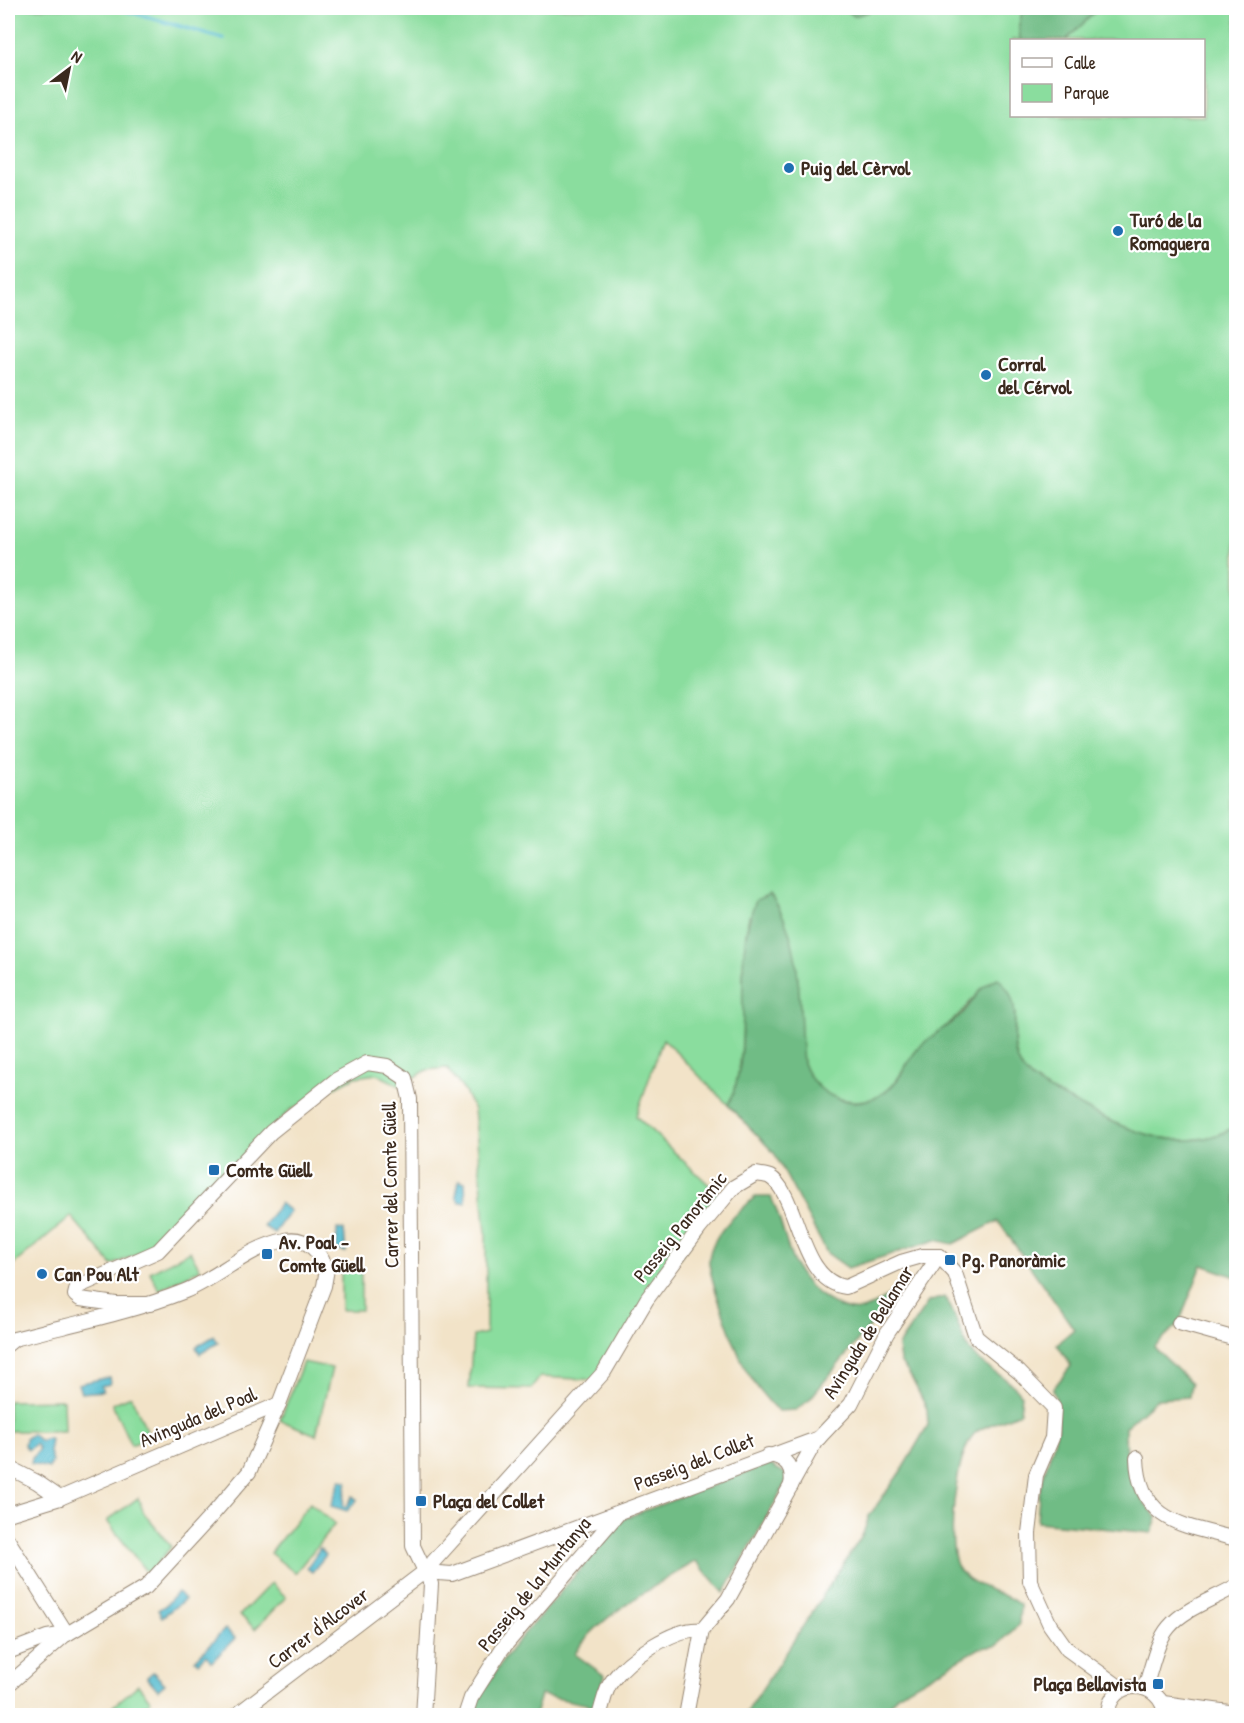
<svg xmlns="http://www.w3.org/2000/svg" width="1244" height="1723" font-family="'Patrick Hand',sans-serif">
  <style>
    .green { fill: #8add9e; stroke: #62845e; stroke-width: 1.5 }
    .forest { fill: #6fbc85; stroke: #557352; stroke-width: 1.5 }
    .water { fill: #52bbcf; stroke: #467276; stroke-width: 1.5 }
    .lines { fill: none; stroke-linecap: round; stroke-linejoin: round }
    .stream { stroke: #52bbcf; stroke-width: 4 }
    .street-casing { stroke: #968673; stroke-width: 16 }
    .street { stroke: #fff; stroke-width: 14 }
    .poi-dot { fill: #1f6fb2; stroke: #fff; stroke-width: 2 }
    .labels { text-anchor: middle; stroke-width: 4.5; stroke-linejoin: round; paint-order: stroke }
    .poi-label { font-size: 20px; font-weight: bold; fill: #3b2a1e; stroke: #fff; text-anchor: start }
    .street-label { font-size: 20px; fill: #3b2a1e; stroke: #fff }
  </style>
  <rect width="100%" height="100%" fill="#fff"/>
  <filter id="ink" filterUnits="userSpaceOnUse"><feTurbulence type="fractalNoise" baseFrequency=".0167" numOctaves="2"/><feDisplacementMap in="SourceGraphic" scale="12" xChannelSelector="R" yChannelSelector="G"/><feConvolveMatrix kernelMatrix="1 2 1 2 8 2 1 2 1" color-interpolation-filters="sRGB"/></filter>
  <filter id="wash" filterUnits="userSpaceOnUse"><feTurbulence type="fractalNoise" baseFrequency=".008" numOctaves="4" result="noise"/><feDisplacementMap in="SourceGraphic" scale="24" xChannelSelector="R" yChannelSelector="G"/><feGaussianBlur stdDeviation="1.35" result="paint"/><feColorMatrix in="noise" values="0 0 0 0 0 0 0 0 0 0 0 0 0 0 0 0 0 1.4 0 .05"/><feComposite in="paint" operator="in"/></filter>
  <g filter="url(#wash)">
    <rect width="100%" height="100%" fill="#f2e3c8"/>
    <g class="green">
      <path d="M8,8H844L854,16L868,12L871,8H1023L1019,25L1020,40H1012V116H1204V40H1066L1099,8H1236V1126C1182,1159 1119,1127 1069,1100C1052,1091 1031,1084 1021,1067C1012,1052 1015,1030 1015,1013L973,998C959,1019 938,1031 919,1048C907,1059 902,1077 889,1089C867,1109 827,1102 810,1080C807,1075 805,1068 803,1063L791,940L749,916C736,973 753,1056 728,1105L663,1039L636,1116L721,1196L596,1380L540,1377L531,1389L469,1388L473,1336L486,1333V1233L474,1110L465,1092L447,1068L427,1070L400,1086L377,1074L355,1077L290,1110L160,1244L112,1265L71,1216L8,1269Z"/>
      <path d="M190,1251L200,1269L159,1290L150,1272Z"/>
      <rect x="341" y="1266" width="20" height="44"/>
      <path d="M303,1362L332,1368L316,1435L280,1420Z"/>
      <path d="M131,1396L150,1437L131,1445L112,1404Z"/>
      <path d="M63,1400L64,1431H8V1401Z"/>
      <path d="M138,1498L144,1513L171,1547L148,1574L107,1521Z"/>
      <path d="M310,1503L335,1524L295,1573L270,1553Z"/>
      <path d="M271,1583L286,1597L255,1629L240,1615Z"/>
      <path d="M138,1685L151,1701L133,1715H105L104,1714Z"/>
    </g>
    <g class="forest">
      <path d="M844,8H871L868,12L854,16Z"/>
      <path d="M1023,8H1099L1066,40H1020L1019,25Z"/>
      <path d="M770,894C805,940 798,1009 803,1063C816,1096 852,1114 885,1092C900,1082 905,1065 916,1051C928,1036 949,1027 963,1013C977,998 976,988 998,978C1030,1008 1003,1039 1021,1067C1032,1084 1052,1091 1069,1100C1119,1127 1182,1159 1236,1126V1277L1202,1265L1179,1323L1154,1347L1191,1383L1189,1397L1157,1399L1125,1427C1126,1471 1125,1483 1157,1517L1152,1533L1037,1522C1038,1510 1038,1497 1041,1485C1050,1448 1066,1428 1053,1389L1071,1366L1057,1344L1074,1329L998,1221L953,1244L936,1240L848,1268L827,1253L774,1153L728,1105C758,1046 728,964 756,900Z"/>
      <path d="M755,1197H771C790,1237 784,1273 827,1300C857,1319 868,1310 894,1292L875,1320L809,1400L796,1410L778,1411C766,1400 756,1386 747,1372C738,1355 707,1275 709,1258C713,1232 737,1214 755,1197Z"/>
      <path d="M944,1297C958,1314 959,1336 971,1352C984,1369 1007,1375 1022,1395L1020,1412C1006,1421 984,1424 974,1434C956,1452 943,1553 961,1572C979,1591 1002,1590 1020,1605L1019,1624L997,1646L980,1648L897,1695L883,1715H745L863,1534L869,1516L901,1471L928,1425L927,1409L911,1377L900,1361L898,1346L928,1302Z"/>
      <path d="M769,1464L786,1474V1483L724,1593L696,1561C661,1583 595,1617 575,1654L605,1676L595,1706L541,1695L535,1715L471,1716L475,1703L510,1650L625,1518Z"/>
    </g>
    <g class="water">
      <path d="M459,1180L465,1182L466,1202H459L456,1196Z"/>
      <path d="M280,1203L290,1211L274,1233L263,1226Z"/>
      <path d="M337,1229L344,1230L346,1252L336,1250Z"/>
      <path d="M214,1336L218,1343L200,1354L196,1347Z"/>
      <path d="M109,1377L110,1384L101,1386L103,1391L81,1393L78,1384Z"/>
      <path d="M32,1434L40,1441L47,1438L51,1440L49,1452L52,1462L49,1468L31,1464L32,1458L39,1449L35,1444L28,1450L24,1445L25,1439Z"/>
      <path d="M340,1480L347,1481L343,1506L346,1507L353,1496L357,1500L347,1511L331,1506Z"/>
      <path d="M320,1548L326,1555L312,1572L307,1568Z"/>
      <path d="M177,1592L185,1599L162,1617L158,1610L166,1605Z"/>
      <path d="M225,1629L235,1638L212,1662L206,1655L198,1663L195,1660Z"/>
      <path d="M153,1672L165,1684L158,1690L147,1677Z"/>
    </g>
    <g class="lines">
      <path class="stream" d="M117,8L224,39"/>
    </g>
  </g>
  <g filter="url(#ink)">
    <g class="lines">
      <defs>
        <g id="street">
          <path d="M150,1304H116L80,1299L75,1295L77,1287L158,1251L271,1132L336,1080L367,1063L387,1066L405,1078L410,1099L413,1546L431,1584L423,1716"/>
          <path d="M1179,1323L1236,1339"/>
          <path d="M8,1344L14,1339C71,1324 130,1313 185,1291C220,1277 247,1247 286,1240C307,1236 320,1253 327,1269L324,1286L279,1404L249,1472L212,1515L146,1587L67,1634L47,1637L8,1652"/>
          <path d="M768,1455C787,1457 794,1468 791,1486"/>
          <path d="M1137,1458C1139,1523 1184,1525 1236,1539"/>
          <path d="M8,1467L37,1482L60,1498"/>
          <path d="M8,1514L60,1498L279,1404"/>
          <path d="M8,1540L67,1634"/>
          <path d="M424,1572L452,1574L819,1438"/>
          <path d="M8,1685L65,1635"/>
          <path d="M1145,1687C1152,1668 1156,1642 1169,1627C1185,1608 1216,1598 1236,1586"/>
          <path d="M1163,1703L1236,1713"/>
          <path d="M235,1716L424,1572L604,1372L647,1299L699,1229L734,1187L756,1174C760,1175 766,1175 770,1177C799,1194 799,1282 846,1287L901,1262L922,1256H939L955,1273L976,1337L1019,1372L1054,1408L1052,1438L1036,1475L1029,1533L1030,1581L1050,1625L1067,1649L1122,1689"/>
          <path d="M465,1716L471,1698L502,1649L617,1515"/>
          <path d="M599,1716C603,1705 605,1689 612,1681C628,1659 675,1626 702,1630"/>
          <path d="M686,1716L702,1630L728,1599L815,1442L851,1404L887,1333L939,1256"/>
          <path d="M1108,1716C1107,1677 1163,1678 1165,1716"/>
        </g>
      </defs>
      <use href="#street" class="street-casing"/>
      <use href="#street" class="street"/>
    </g>
  </g>
  <g class="poi-dot">
    <circle cx="789" cy="168" r="6"/>
    <circle cx="1118" cy="231" r="6"/>
    <circle cx="986" cy="375" r="6"/>
    <rect x="208" y="1164" width="12" height="12" rx="3"/>
    <rect x="261" y="1248" width="12" height="12" rx="3"/>
    <rect x="944" y="1254" width="12" height="12" rx="3"/>
    <circle cx="42" cy="1274" r="6"/>
    <rect x="415" y="1495" width="12" height="12" rx="3"/>
    <rect x="1152" y="1678" width="12" height="12" rx="3"/>
  </g>
  <g class="labels">
    <g class="poi-label">
      <text x="801" y="175">Puig del Cèrvol</text>
      <text x="1130" y="227">Turó de la<tspan x="1130" dy="23">Romaguera</tspan></text>
      <text x="998" y="371">Corral<tspan x="998" dy="23">del Cérvol</tspan></text>
      <text x="226" y="1177">Comte Güell</text>
      <text x="279" y="1249">Av. Poal -<tspan x="279" dy="23">Comte Güell</tspan></text>
      <text x="962" y="1267">Pg. Panoràmic</text>
      <text x="54" y="1281">Can Pou Alt</text>
      <text x="433" y="1508">Plaça del Collet</text>
      <text x="1146" y="1691" text-anchor="end">Plaça Bellavista</text>
    </g>
    <g class="street-label">
      <text transform="translate(390 1185) rotate(-91)" y="7">Carrer del Comte Güell</text>
      <text transform="translate(680 1227) rotate(-51)" y="7">Passeig Panoràmic</text>
      <text transform="translate(868 1332) rotate(-58)" y="7">Avinguda de Bellamar</text>
      <text transform="translate(198 1417) rotate(-23)" y="7">Avinguda del Poal</text>
      <text transform="translate(694 1462) rotate(-21)" y="7">Passeig del Collet</text>
      <text transform="translate(534 1584) rotate(-51)" y="7">Passeig de la Muntanya</text>
      <text transform="translate(318 1628) rotate(-37)" y="7">Carrer d'Alcover</text>
    </g>
  </g>
  <rect width="1244" height="1723" fill="none" stroke="#fff" stroke-width="30"/>
  <rect x="1010" y="39" width="195" height="78" fill="#ffffff" stroke="#b1aaa5" stroke-width="1.5"/>
  <rect x="1022" y="58" width="30" height="9" fill="#ffffff" stroke="#b1aaa5" stroke-width="1.5"/>
  <text x="1064" y="69" font-size="18" fill="#3b2a1e">Calle</text>
  <rect x="1022" y="84" width="30" height="18" fill="#8add9e" stroke="#b1aaa5" stroke-width="1.5"/>
  <text x="1064" y="99" font-size="18" fill="#3b2a1e">Parque</text>
  <g transform="translate(69 69) rotate(32)" stroke="#ffffff" stroke-width="4.5" paint-order="stroke">
  <path d="M0-4.5L10 22L0 15L-10 22Z" fill="#3b2a1e"/>
  <text y="-9" font-size="16" font-weight="bold" text-anchor="middle" fill="#3b2a1e">N</text>
  </g>
</svg>
